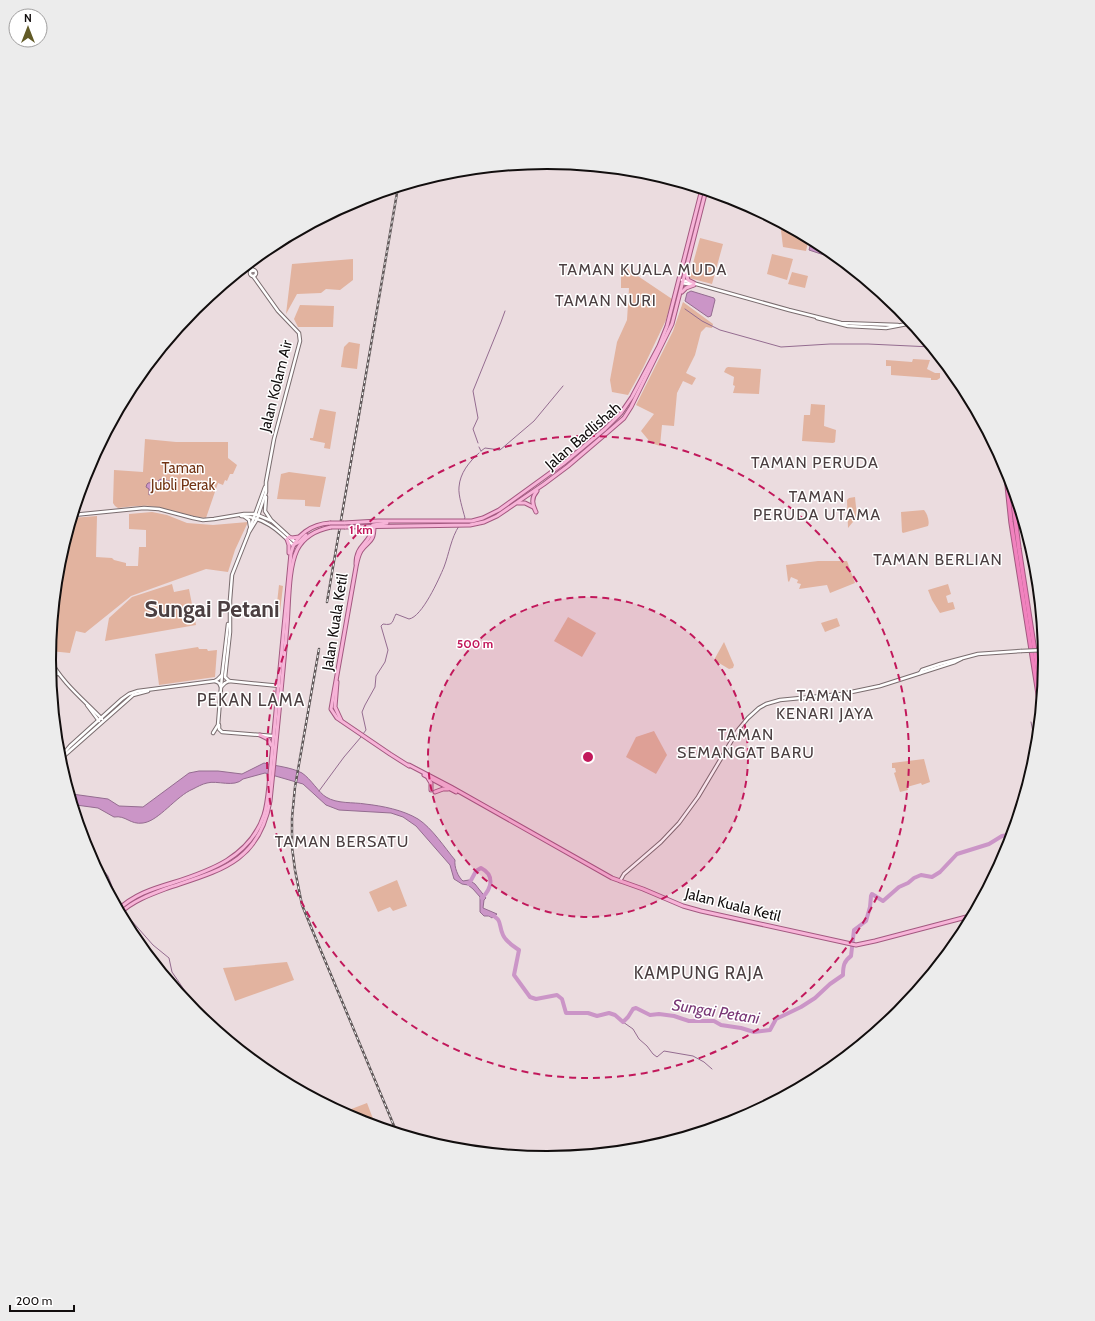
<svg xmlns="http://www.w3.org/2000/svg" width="1095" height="1321" font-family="Cabin,sans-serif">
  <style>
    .green { fill: #e2b39f }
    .water { fill: #cb95c7; stroke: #946c90 }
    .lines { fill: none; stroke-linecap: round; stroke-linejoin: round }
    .stream { stroke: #946c90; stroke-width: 1 }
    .river { stroke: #cb95c7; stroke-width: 4 }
    .secondary-casing { stroke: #796c6e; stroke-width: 4.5 }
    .primary-casing { stroke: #a35980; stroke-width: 5 }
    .motorway-casing { stroke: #a35980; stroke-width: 5.5 }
    .secondary { stroke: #fff; stroke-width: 2.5 }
    .primary { stroke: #f7b4d8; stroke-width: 3 }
    .motorway { stroke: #f182be; stroke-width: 3.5 }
    .rail-casing { stroke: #5f5758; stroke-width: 2.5 }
    .rail { stroke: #fff; stroke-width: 1; stroke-dasharray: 3; stroke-linecap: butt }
    .secondary-bridge-casing { stroke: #796c6e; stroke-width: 4.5; stroke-linecap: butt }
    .primary-bridge-casing { stroke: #a35980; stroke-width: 5; stroke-linecap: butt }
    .secondary-bridge { stroke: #fff; stroke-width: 2.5 }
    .primary-bridge { stroke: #f7b4d8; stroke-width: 3 }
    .ring { fill: none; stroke: #c2185b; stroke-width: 2; stroke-dasharray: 7 5 }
    .labels { text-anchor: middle; stroke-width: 3; stroke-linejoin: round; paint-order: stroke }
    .street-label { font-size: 15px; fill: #120e0e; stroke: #fff }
    .park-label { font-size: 15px; fill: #723414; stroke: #fff }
    .neighbourhood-label { font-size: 16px; letter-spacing: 1px; fill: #4b3f41; stroke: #fff }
    .water-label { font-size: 16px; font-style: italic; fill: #793776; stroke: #fff }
    .quarter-label { font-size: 17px; letter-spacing: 1px; fill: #4b3f41; stroke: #fff }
    .town-label { font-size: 23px; font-weight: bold; fill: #4b3f41; stroke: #fff }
    .rim { fill: none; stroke: #120e0e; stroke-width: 2 }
    .centre { fill: #c2185b; stroke: #fff; stroke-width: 2 }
    .ring-label { font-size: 12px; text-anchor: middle; font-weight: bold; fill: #c2185b; stroke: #fff; stroke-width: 3; stroke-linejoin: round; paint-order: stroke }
  </style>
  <rect width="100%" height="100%" fill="#ebdcdf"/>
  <g class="green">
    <path d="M780,222L809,238L806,251L783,247Z"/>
    <path d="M700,238L723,244L712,284L689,278Z"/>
    <path d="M772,254L793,259L787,280L767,274Z"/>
    <path d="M353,259V280L340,290L326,289L321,293L297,294L286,314L292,264Z"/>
    <path d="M626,268L672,299L666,320L643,368L628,395L612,392L610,380L617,342L627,320L629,288H621V275Z"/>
    <path d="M792,272L808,276L805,288L788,284Z"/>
    <path d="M683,302L713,324L712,328L706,327L701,332L695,355L686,373L696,378L692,385L683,381L677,393L674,426L662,425L660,446L651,443L641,431L654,414L636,405L673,331Z"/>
    <path d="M300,305L334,306L333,327H298L294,319Z"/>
    <path d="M349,342L360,344L357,369L341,367L344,347Z"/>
    <path d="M913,359L930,360L927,369L935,373H940V378L937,380H931V378L891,375V366H886V360L912,362Z"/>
    <path d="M728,367L761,369L759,394L733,393L735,386L733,385L734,377L724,372L726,368Z"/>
    <path d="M811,404L825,405L824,426L836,430L835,442L833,443L802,441L804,415H810Z"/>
    <path d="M320,409L336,412L330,449L324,448L325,443L310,440V438H313L318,416Z"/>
    <path d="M145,439L176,442H228V458L237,465L233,474H230L227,481L225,480L223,485L218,483L206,518C187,516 169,509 150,506C140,505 128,507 118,508L115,506L113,503L114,470L143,472Z"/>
    <path d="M289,472L326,477L320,507L305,506V500L277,499L281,474Z"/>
    <path d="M855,497L857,517L848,528L847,500L849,498Z"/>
    <path d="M924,510C927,513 930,522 928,526L903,533L902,532L901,512Z"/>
    <path d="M152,512L167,515L187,523L213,525L248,522L235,550L228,572L206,569L131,596L85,633L76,631L70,653L50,651L52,628L55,627L59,575C55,566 69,529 72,518L97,516L96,557L112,558L114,560L126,563V566H138L139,547H146V530L129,529V514Z"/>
    <path d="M818,561H847L855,583L830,593L827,585L799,589L801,584L797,583L798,580L791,577L789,582L788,581L786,565Z"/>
    <path d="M172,584L174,592L189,589L196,625L105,641L109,618L132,597Z"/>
    <path d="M948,584L951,594L946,596L948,603L953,602L955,609L940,613L932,600L928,590Z"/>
    <path d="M279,585L283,586L280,612H276Z"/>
    <path d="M568,617L596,633L582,657L554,641Z"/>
    <path d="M837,618L840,626L825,632L821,623Z"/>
    <path d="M724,642L734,665L733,668L729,669L714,660Z"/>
    <path d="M198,647L199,649H207L208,651L217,650L215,677L159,685L155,654Z"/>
    <path d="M654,731L667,755L656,774L626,757L636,737Z"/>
    <path d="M924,759L930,782L922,785L921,783L907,787L908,790L900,792L894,773L896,772L895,768H892V763Z"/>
    <path d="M397,880L407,906L393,911L390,907L378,912L369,892Z"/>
    <path d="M287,962L294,980L235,1001L223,968Z"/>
    <path d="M367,1103L375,1124C364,1128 350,1117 341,1113Z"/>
  </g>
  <g class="water">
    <path d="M812,239L825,246L842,261L809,250Z"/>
    <path d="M691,291L714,298L715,300L711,316L708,317L685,301L687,293Z"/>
    <path d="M161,479L174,482L175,487L170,489L165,487V482L161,481L158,483V486L153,489V493L149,495V489L146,487L147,484L148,483L156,482Z"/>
    <path d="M264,763C275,766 291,767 302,773C311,779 319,793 326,797C337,804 353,802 365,804C383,806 403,810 418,819C432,828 445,848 455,860C454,867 458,877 463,881L469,880L475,884L486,898L484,900L483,908L497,914L492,918L489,916H484L480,912V897L473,889L468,885L462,884L454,879L450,865L416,826L403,817L391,813L339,810L326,805L303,784L265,773L243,779C234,788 217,780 207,783C202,784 197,787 193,789C176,796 159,821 143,823C130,825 126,815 114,817L98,808L76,805L75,813L68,789L72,794L108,799L119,806L143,807L189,773L199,771H218L242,774Z"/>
    <path d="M83,840L95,855L101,867C90,858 87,853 83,840Z"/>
  </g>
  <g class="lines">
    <g class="stream">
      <path d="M685,309L702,321L720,330L781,347L830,344H868L932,347"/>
      <path d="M478,443L473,429L478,418L473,391L501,322L505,311"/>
      <path d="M479,447L481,451"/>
      <path d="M481,451L485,448L500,450L534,421L563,386"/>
      <path d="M461,524L465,518C463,510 458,495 459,487C460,473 469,462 479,453"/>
      <path d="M1031,722L1037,752"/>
      <path d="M363,734L366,730L362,712L365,705L375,687L376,676L385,662L388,650L381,626L383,624C394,626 392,621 396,614L409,619C422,617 439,579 444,567C449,554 451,538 459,526"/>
      <path d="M319,791L344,757L361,737"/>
      <path d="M101,867L108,876L120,907"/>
      <path d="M123,911L153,945L169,958L172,972L185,991L187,1003"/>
      <path d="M623,1022L633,1029L639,1039L647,1046L653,1054L657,1057L664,1051L693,1056L704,1062L712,1069"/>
    </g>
    <g class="river">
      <path d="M469,884L476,871L481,868C495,875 492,888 482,898"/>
      <path d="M490,914C503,920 498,924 503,935C506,942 513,946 519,950L514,975L530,997L536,999L557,995L562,999L566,1013H588L597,1016L609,1013L615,1015L623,1022L628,1017L633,1009L636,1008L650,1015L659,1014L674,1016L689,1021H714L721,1025L741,1028L754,1032L770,1030L776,1019L801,1007L815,998L830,984L843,975C843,966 844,961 851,956L854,930L866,921L870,907L871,896L872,894L883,901L899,887L908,883L914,878L921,875L932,877L940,872L957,854L989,844L1002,836L1013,834"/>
    </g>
    <defs>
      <g id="secondary">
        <path d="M250,263L253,271"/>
        <path d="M249,264L251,271"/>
        <circle cx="253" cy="273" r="3"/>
        <path d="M682,280L789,310L841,323L898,325"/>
        <path d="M682,283L693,285"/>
        <path d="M817,318L848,326L886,328L907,324H913"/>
        <path d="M266,497L265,511L271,520"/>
        <path d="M73,515L144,508L159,509L193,518L203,520L214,519L244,514H255L272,521L295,542"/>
        <path d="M241,516C264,517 278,530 293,545"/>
        <path d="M245,517L249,520L250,526"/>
        <path d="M249,531L265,487"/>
        <path d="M49,658C62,683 84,700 102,719"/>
        <path d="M49,663L53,670L58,674"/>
        <path d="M920,673L922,670L940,664L978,654L1021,651"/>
        <path d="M215,681L219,683L221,687L225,683L229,681L280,686"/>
        <path d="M229,681L225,677L230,632V600L232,575L249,532L257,519L266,492V482L274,439L300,341L299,333L278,311L253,276"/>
        <path d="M87,705L99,721"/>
        <path d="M219,725V729L222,732L273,736"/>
        <path d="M213,733L218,725L222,675L228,624"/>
        <path d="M59,759L70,746L122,699L129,694L138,691L215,681L218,679L222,675"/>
        <path d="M60,762L65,755L133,695L148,691"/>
        <path d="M620,881L624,874L661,842L679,823L698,797L738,730L748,718L759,708L766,704L780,700L842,694L880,686L955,662L961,659"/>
      </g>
      <g id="primary">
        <path d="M686,273L688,280L694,283"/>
        <path d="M682,292L686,288L694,285"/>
        <path d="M518,503H525L533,507"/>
        <path d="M536,512C532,504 531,498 537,491"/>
        <path d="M344,523L378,521H472L483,518L499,510L564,463L605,429L621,413L632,397L659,346L667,326L702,189"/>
        <path d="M373,525L387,523"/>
        <path d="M374,526C374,544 368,540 361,551C358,556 357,562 356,567L331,709L337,718L390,754L409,766"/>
        <path d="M345,527L470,525L484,522L497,516L544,484L568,466L609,431L624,418L631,407L672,324L706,190"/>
        <path d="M363,527L368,529L371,535"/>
        <path d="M289,537L292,538L299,537"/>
        <path d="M287,539L289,545V553"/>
        <path d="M293,545L299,542L306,535"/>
        <path d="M356,564C356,543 371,545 372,526"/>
        <path d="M337,682L335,707L341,720"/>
        <path d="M260,735L268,739L271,745"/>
        <path d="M409,765L451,787L612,878L643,889L683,906L701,911L856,945L875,941L974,915"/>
        <path d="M424,775L456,792"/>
        <path d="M428,778L431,783V790"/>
        <path d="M435,792L443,789H448"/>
        <path d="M118,910C133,895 152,889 172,883C210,871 250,857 264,815C267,806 268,795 269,785L291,553C295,535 312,524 330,523"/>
        <path d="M120,913C133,901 149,895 165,889C217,871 259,864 270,801C276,743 282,684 287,626C289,604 288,569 297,550C304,536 316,530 331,527"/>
      </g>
      <g id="motorway">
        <path d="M1005,464L1011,522L1041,712"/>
        <path d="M1009,472L1019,549L1042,698"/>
      </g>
    </defs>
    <use href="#secondary" class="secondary-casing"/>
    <use href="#primary" class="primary-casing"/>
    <use href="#motorway" class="motorway-casing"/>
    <use href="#secondary" class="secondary"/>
    <use href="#primary" class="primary"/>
    <use href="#motorway" class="motorway"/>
    <defs>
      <g id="rail">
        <path d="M327,602L398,187"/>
        <path d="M319,649L295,787L292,818V847L295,870L302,905L311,927L397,1133"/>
      </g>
    </defs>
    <use href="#rail" class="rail-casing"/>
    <use href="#rail" class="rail"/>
    <defs>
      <path id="secondary-bridge" d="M1021,651L1045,650"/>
      <g id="primary-bridge">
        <path d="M330,523H344"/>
        <path d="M331,527H345"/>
      </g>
    </defs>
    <use href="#secondary-bridge" class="secondary-bridge-casing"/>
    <use href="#primary-bridge" class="primary-bridge-casing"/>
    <use href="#secondary-bridge" class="secondary-bridge"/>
    <use href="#primary-bridge" class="primary-bridge"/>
  </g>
  <circle cx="588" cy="757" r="160" fill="#c2185b" fill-opacity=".12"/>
  <g class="ring">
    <circle cx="588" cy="757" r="160"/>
    <circle cx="588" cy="757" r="321"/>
  </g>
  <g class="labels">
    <g class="street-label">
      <text transform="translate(276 386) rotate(-76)" y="5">Jalan Kolam Air</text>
      <text transform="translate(583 436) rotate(-41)" y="5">Jalan Badlishah</text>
      <text transform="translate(335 622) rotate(-81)" y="5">Jalan Kuala Ketil</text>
      <text transform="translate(733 905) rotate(14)" y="5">Jalan Kuala Ketil</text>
    </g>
    <g class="park-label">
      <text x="183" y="473">Taman<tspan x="183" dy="17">Jubli Perak</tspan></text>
    </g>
    <g class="neighbourhood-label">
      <text x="643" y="275">TAMAN KUALA MUDA</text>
      <text x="606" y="306">TAMAN NURI</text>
      <text x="815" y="468">TAMAN PERUDA</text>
      <text x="817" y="502">TAMAN<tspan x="817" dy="18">PERUDA UTAMA</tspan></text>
      <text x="938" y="565">TAMAN BERLIAN</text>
      <text x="825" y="701">TAMAN<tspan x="825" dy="18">KENARI JAYA</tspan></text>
      <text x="746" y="740">TAMAN<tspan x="746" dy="18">SEMANGAT BARU</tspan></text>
      <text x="342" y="847">TAMAN BERSATU</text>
    </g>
    <g class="water-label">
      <text transform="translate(716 1011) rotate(9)" y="6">Sungai Petani</text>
    </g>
    <g class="quarter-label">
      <text x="251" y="706">PEKAN LAMA</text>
      <text x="699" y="979">KAMPUNG RAJA</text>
    </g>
    <g class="town-label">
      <text x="212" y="617">Sungai Petani</text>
    </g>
  </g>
  <path d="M0 0H1095V1321H0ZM56 660a491 491 0 1 1 982 0a491 491 0 1 1-982 0Z" fill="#ececec" fill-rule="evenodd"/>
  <path class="rim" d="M56 660a491 491 0 1 1 982 0a491 491 0 1 1-982 0Z"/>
  <circle cx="588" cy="757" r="6" class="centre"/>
  <g class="ring-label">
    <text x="361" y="534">1 km</text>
    <text x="475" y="648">500 m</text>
  </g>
  <g transform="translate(28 28)"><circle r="19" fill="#ffffff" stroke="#a09f9f"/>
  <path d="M0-3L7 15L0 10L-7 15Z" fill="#615a26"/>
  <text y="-6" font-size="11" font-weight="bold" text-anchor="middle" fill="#120e0e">N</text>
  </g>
  <path d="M10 1305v6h64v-6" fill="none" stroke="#120e0e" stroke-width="2"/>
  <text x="16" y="1305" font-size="12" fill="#120e0e" stroke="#ffffff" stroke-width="3" paint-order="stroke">200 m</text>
</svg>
